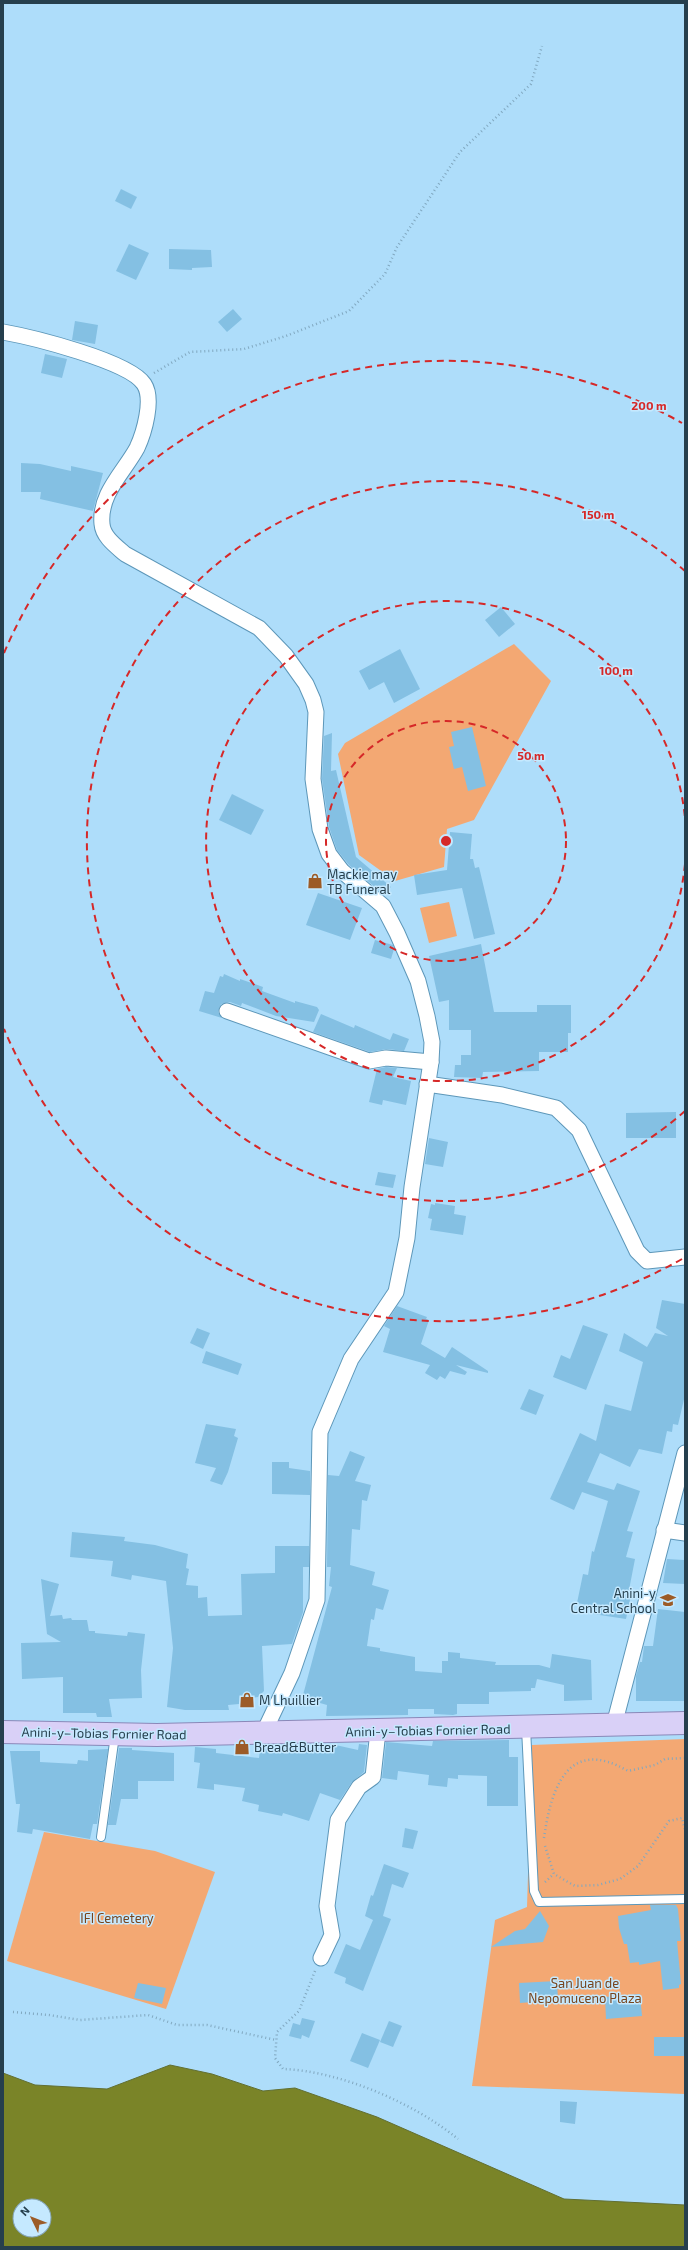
<svg xmlns="http://www.w3.org/2000/svg" width="688" height="2250" font-family="'Exo 2',sans-serif">
  <style>
    .green { fill: #f3a873 }
    .water { fill: #7a8428; stroke: #616f33; fill-rule: evenodd }
    .building { fill: #84c0e3 }
    .lines { fill: none; stroke-linecap: round; stroke-linejoin: round }
    .lane-casing { stroke: #5d97b9; stroke-width: 10 }
    .street-casing { stroke: #5d97b9; stroke-width: 17 }
    .primary-casing { stroke: #8a88b8; stroke-width: 24 }
    .path { stroke: #81a8c0; stroke-width: 2.5; stroke-dasharray: 1 3; stroke-linecap: butt }
    .lane { stroke: #fff; stroke-width: 8 }
    .street { stroke: #fff; stroke-width: 15 }
    .primary { stroke: #d9d0f7; stroke-width: 22 }
    .ring { fill: none; stroke: #d62828; stroke-width: 2; stroke-dasharray: 7 5 }
    .labels { text-anchor: middle; stroke-width: 3; stroke-linejoin: round; paint-order: stroke }
    .poi-label { font-size: 13px; fill: #263f4d; stroke: #c5e9ff; text-anchor: start }
    .street-label { font-size: 13px; fill: #263f4d; stroke: #c5e9ff }
    .park-label { font-size: 13px; fill: #77441d; stroke: #c5e9ff }
    .centre { fill: #d62828; stroke: #c5e9ff; stroke-width: 2 }
    .ring-label { font-size: 12px; text-anchor: middle; font-weight: bold; fill: #d62828; stroke: #c5e9ff; stroke-width: 3; stroke-linejoin: round; paint-order: stroke }
  </style>
  <rect width="100%" height="100%" fill="#aeddfa"/>
  <g class="green">
    <path d="M514,644L551,681L474,820L447,829L444,867L395,881L359,855L338,754L345,743Z"/>
    <path d="M449,902L457,936L429,943L420,908Z"/>
    <path d="M685,1739V2094L472,2086L495,1920L527,1907L532,1745Z"/>
    <path d="M44,1832L155,1851L215,1872L166,2009L7,1961Z"/>
  </g>
  <path class="water" d="M170,2065L212,2074L263,2091L295,2088L377,2117L564,2199L685,2205V2247H3V2073L35,2085L107,2089ZM20,2206H44V2230H20Z"/>
  <g class="building">
    <path d="M121,189L137,197L131,209L115,201Z"/>
    <path d="M129,244L149,253L136,280L116,271Z"/>
    <path d="M169,249L211,250L212,267L192,268V270L169,269Z"/>
    <path d="M233,309L242,319L227,332L218,322Z"/>
    <path d="M75,321L98,325L95,344L72,340Z"/>
    <path d="M45,354L67,359L62,378L41,373Z"/>
    <path d="M21,463L40,464L71,471V466L103,473L93,511L40,499L41,492H21Z"/>
    <path d="M501,607L515,624L499,637L485,620Z"/>
    <path d="M400,649L420,689L394,703L384,682L369,690L359,671Z"/>
    <path d="M472,727L486,786L468,791L462,767L454,769L449,747L454,746L451,732Z"/>
    <path d="M332,733L331,771L336,770L356,857L391,887L383,894L349,865L337,850L329,827L322,779L324,736Z"/>
    <path d="M232,794L264,810L251,835L219,820Z"/>
    <path d="M450,832L472,834L470,859H473L475,868L479,867L495,934L474,939L462,888L417,895L414,875L447,870Z"/>
    <path d="M318,893L362,908L350,940L306,925Z"/>
    <path d="M375,940L393,945L394,949L391,959L371,953Z"/>
    <path d="M481,944L494,1012H537V1005H571V1033H568V1052H539V1071L483,1072L482,1078L454,1077L455,1065H461V1055H471V1030H449V1000L439,1002L429,956Z"/>
    <path d="M224,974L240,981V979L263,987L262,991L295,1003V1001L317,1007L319,1010L314,1022L276,1016L242,1003L241,1006L230,1002L221,1004L218,1012L222,1018L199,1011L205,991L214,993L220,976L223,977Z"/>
    <path d="M321,1014L354,1028L355,1025L390,1040L393,1033L409,1039L404,1051L387,1049L370,1052L313,1032Z"/>
    <path d="M386,1067L397,1068L393,1077L411,1081L406,1105L383,1100L382,1105L369,1102L377,1069Z"/>
    <path d="M676,1112V1138H626V1113Z"/>
    <path d="M429,1138L448,1142L443,1167L425,1164Z"/>
    <path d="M378,1172L396,1175L393,1188L375,1185Z"/>
    <path d="M435,1203L455,1206L454,1214L466,1216L463,1235L430,1230L432,1219L428,1218L431,1204L435,1205Z"/>
    <path d="M662,1300L685,1304V1395L678,1425L673,1424L672,1432L667,1431L662,1454L639,1449L630,1467L600,1453L587,1482L614,1490L617,1483L640,1491L627,1531L633,1532L626,1557L635,1559L629,1590H632L626,1619L593,1614L594,1606L577,1603L583,1574L588,1575L592,1551L594,1552L608,1501L582,1492L574,1510L550,1499L580,1433L596,1441L605,1404L631,1411L643,1362L619,1351L624,1333L647,1347L655,1333L668,1336L656,1328Z"/>
    <path d="M397,1306L427,1317L426,1319L429,1320L421,1344L445,1358L452,1347L488,1371V1373L456,1365L467,1372L465,1375L450,1371L445,1379L440,1376L437,1380L425,1373L430,1365L383,1352L390,1329L384,1326Z"/>
    <path d="M583,1325L608,1334L586,1390L553,1377L561,1355L570,1359Z"/>
    <path d="M197,1328L210,1333L203,1349L190,1343Z"/>
    <path d="M206,1351L242,1364L238,1375L202,1363Z"/>
    <path d="M529,1389L544,1395L536,1415L520,1409Z"/>
    <path d="M206,1424L236,1429L234,1436L238,1438L228,1472L222,1485L210,1481L216,1468L195,1463Z"/>
    <path d="M350,1451L365,1457L355,1481L371,1485L367,1501L362,1500L360,1530L352,1529L350,1565L375,1572L372,1585L389,1590L383,1610L376,1608L374,1620L371,1619L367,1646L380,1648V1651L415,1657V1671L442,1673V1661H448V1652L460,1653V1658L496,1662L495,1665H539L550,1668L552,1654L591,1660L592,1700L564,1701V1685L537,1679L535,1688H531V1691L489,1692V1704H457V1714L453,1715L434,1714V1709H408V1715L326,1716L327,1705L320,1703L321,1699L303,1695L332,1587L329,1586L331,1567H327L328,1475L339,1476Z"/>
    <path d="M272,1462H289V1468L310,1471V1495L272,1494Z"/>
    <path d="M72,1532L125,1537L124,1541L155,1545L188,1554L186,1568L189,1569L186,1585L198,1586V1598L207,1597L208,1616L242,1615L241,1574L275,1573V1546H309V1567H303V1612L292,1644L262,1646L264,1691L258,1697L250,1698V1703L228,1705L229,1710H185L167,1707L173,1648L166,1581L132,1575L131,1580L111,1576L113,1561L70,1557Z"/>
    <path d="M667,1559L684,1560L685,1584L663,1583Z"/>
    <path d="M41,1579L59,1584L50,1616L62,1615L63,1619L71,1618L72,1620H87L89,1631H95V1633L127,1636L128,1632L145,1634L141,1670L142,1698L109,1699L112,1717H97L96,1713H63V1677L22,1679L21,1643L61,1642L47,1634Z"/>
    <path d="M658,1609L685,1612V1701H636V1676L640,1662H642L644,1646H653Z"/>
    <path d="M509,1740V1757H518V1806H487V1776L458,1775V1779L448,1778L447,1787L428,1785L429,1775L398,1771L397,1780L382,1778L386,1742L432,1746L433,1741Z"/>
    <path d="M331,1744L358,1750L359,1744L367,1745L364,1772L352,1782L340,1800L320,1793L309,1821L283,1813L282,1816L258,1811L259,1805L242,1801L245,1788L214,1784V1790L197,1788L200,1763L194,1762L195,1747L216,1749V1753L259,1758L260,1749L288,1748L330,1749Z"/>
    <path d="M119,1748H132V1750L174,1753V1781H138V1799H121L116,1825H108Z"/>
    <path d="M108,1749L97,1824H93L90,1839L33,1829L32,1834L17,1832L20,1804H16L10,1751H40V1762L77,1764L78,1760L88,1761V1750Z"/>
    <path d="M405,1828L418,1831L413,1849L402,1847Z"/>
    <path d="M384,1864L409,1873L403,1888L392,1884L383,1916L391,1919L363,1991L345,1983L346,1978L334,1973L346,1944L360,1950L373,1920L365,1916L371,1895L373,1896Z"/>
    <path d="M650,1905H676L678,1909L681,1941H677L681,1984L679,1985V1988L663,1990L660,1961L639,1965V1962L630,1963L627,1944H624L619,1928L618,1916L651,1910Z"/>
    <path d="M540,1911L549,1926L543,1942L491,1947L515,1931L525,1929Z"/>
    <path d="M557,1981L558,2000L520,2003L519,1983Z"/>
    <path d="M138,1983L166,1988L162,2004L134,1998Z"/>
    <path d="M640,1994L642,2016L606,2019L605,1997Z"/>
    <path d="M302,2018L315,2021L309,2038L302,2035L301,2039L289,2036L293,2023L300,2025Z"/>
    <path d="M389,2021L402,2026L393,2047L380,2042Z"/>
    <path d="M362,2033L380,2040L368,2068L350,2061Z"/>
    <rect x="654" y="2037" width="31" height="19"/>
    <path d="M560,2101L577,2102L575,2124L560,2122Z"/>
  </g>
  <g class="lines">
    <defs>
      <g id="lane">
        <path d="M526,1728L534,1891L539,1902L685,1899"/>
        <path d="M101,1837L115,1735"/>
      </g>
      <g id="street">
        <path d="M3,332C31,337 129,361 144,384C154,399 144,433 137,448C124,472 99,494 102,524C103,537 116,546 125,554L259,628L286,656L306,684L313,700L316,712L313,779L320,829L329,854L342,871L383,906L397,933L418,981L427,1016L432,1042L431,1062L412,1187L407,1238L396,1292L351,1359L320,1432L317,1600L292,1673L264,1732"/>
        <path d="M227,1011L369,1061L386,1058L431,1062"/>
        <path d="M427,1084L502,1095L556,1108L579,1130L637,1251L647,1261L685,1257"/>
        <path d="M664,1530L685,1533"/>
        <path d="M614,1725L685,1453"/>
        <path d="M321,1958L332,1935L327,1906L338,1820L359,1787L373,1777L378,1731"/>
      </g>
      <path id="primary" d="M3,1732L157,1735L685,1723"/>
    </defs>
    <use href="#lane" class="lane-casing"/>
    <use href="#street" class="street-casing"/>
    <use href="#primary" class="primary-casing"/>
    <g class="path">
      <path d="M154,373L190,352L244,349L286,336L349,311L385,274L397,247L460,152L531,84L542,46"/>
      <path d="M544,1838C551,1788 568,1736 628,1771L655,1765L665,1759L685,1758"/>
      <path d="M545,1846L554,1874L575,1886L598,1885L620,1879L638,1866L669,1821L682,1818L685,1830"/>
      <path d="M545,1882L554,1874"/>
      <path d="M315,1971L299,2011L277,2032L275,2058L283,2069C340,2071 414,2103 458,2139"/>
      <path d="M13,2012L49,2015L80,2020L148,2015L177,2025H207L276,2040"/>
    </g>
    <use href="#lane" class="lane"/>
    <use href="#street" class="street"/>
    <use href="#primary" class="primary"/>
  </g>
  <g class="ring">
    <circle cx="446" cy="841" r="120"/>
    <path d="M685 864A240 240 0 1 1 685 818"/>
    <path d="M685 1111A360 360 0 1 1 685 571"/>
    <path d="M682 1259A480 480 0 0 1 4 1029M4 653A480 480 0 0 1 682 423"/>
  </g>
  <defs>
    <symbol id="shop-bare" viewBox="-9 -9 18 18"><path d="M-5-2.5h2.3a2.7 3.5 0 0 1 5.4 0H5L5.5 6h-11ZM-1.5-2.5h3a1.5 2.3 0 0 0-3 0Z" fill="#9c5b27" stroke="#c5e9ff" stroke-width="2.5" paint-order="stroke"/></symbol>
    <symbol id="school-bare" viewBox="-9 -9 18 18"><path d="M0-5L7-2L0 1L-7-2ZM-4 1L0 2.5L4 1V4Q0 6-4 4Z" fill="#9c5b27" stroke="#c5e9ff" stroke-width="2.5" paint-order="stroke"/></symbol>
  </defs>
  <g fill-rule="evenodd">
    <use href="#shop-bare" x="304" y="870" width="22" height="22"/>
    <use href="#school-bare" x="657" y="1589" width="22" height="22"/>
    <use href="#shop-bare" x="236" y="1689" width="22" height="22"/>
    <use href="#shop-bare" x="231" y="1736" width="22" height="22"/>
  </g>
  <g class="labels">
    <g class="poi-label">
      <text x="327" y="879">Mackie may<tspan x="327" dy="15">TB Funeral</tspan></text>
      <text x="656" y="1598" text-anchor="end">Anini-y<tspan x="656" dy="15">Central School</tspan></text>
      <text x="259" y="1705">M Lhuillier</text>
      <text x="254" y="1752">Bread&amp;Butter</text>
    </g>
    <g class="street-label">
      <text transform="translate(428 1730) rotate(-1)" y="5">Anini-y–Tobias Fornier Road</text>
      <text transform="translate(104 1733) rotate(1)" y="5">Anini-y–Tobias Fornier Road</text>
    </g>
    <g class="park-label">
      <text x="117" y="1923">IFI Cemetery</text>
      <text x="585" y="1988">San Juan de<tspan x="585" dy="15">Nepomuceno Plaza</tspan></text>
    </g>
  </g>
  <circle cx="446" cy="841" r="6" class="centre"/>
  <g class="ring-label">
    <text x="649" y="410">200 m</text>
    <text x="598" y="519">150 m</text>
    <text x="616" y="675">100 m</text>
    <text x="531" y="760">50 m</text>
  </g>
  <rect width="688" height="2250" fill="none" stroke="#263f4d" stroke-width="8"/>
  <g transform="translate(32 2218) rotate(313)"><circle r="19" fill="#c5e9ff" stroke="#85a5b8"/>
  <path d="M0-3L7 15L0 10L-7 15Z" fill="#9c5b27"/>
  <text y="-6" font-size="11" font-weight="bold" text-anchor="middle" fill="#263f4d">N</text>
  </g>
</svg>
